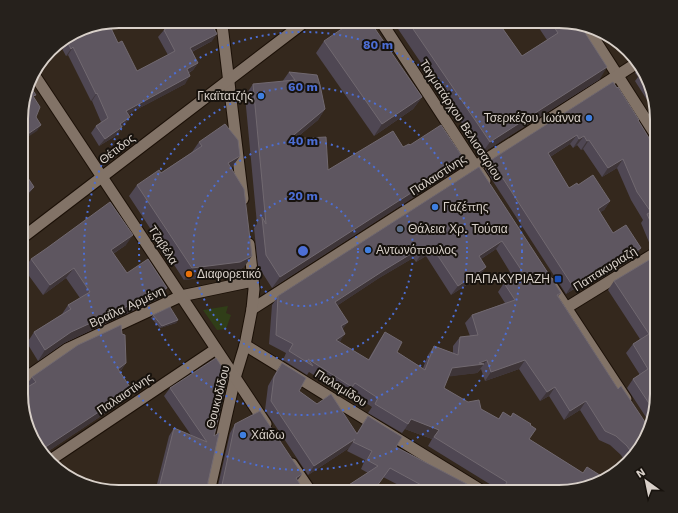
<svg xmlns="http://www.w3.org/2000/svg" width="678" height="513" font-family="'Work Sans',sans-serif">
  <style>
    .green { fill: #303e18 }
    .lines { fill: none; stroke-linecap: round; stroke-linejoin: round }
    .minor-casing { stroke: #1b1007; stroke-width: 13 }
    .tertiary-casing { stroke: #1b1007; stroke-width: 13 }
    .minor { stroke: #827367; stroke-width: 11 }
    .tertiary { stroke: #827367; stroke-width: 11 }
    .wall { fill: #4f4753; fill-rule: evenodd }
    .shaded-wall { fill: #3e3538 }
    .building { fill: #5e5660; stroke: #716970; fill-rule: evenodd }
    .ring { fill: none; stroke: #4c6ed4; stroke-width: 2; stroke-dasharray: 2 4 }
    .shop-dot { fill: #3f7fe0; stroke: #17120d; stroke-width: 1.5 }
    .service-dot { fill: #5c6f8a; stroke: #17120d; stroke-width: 1.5 }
    .food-dot { fill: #e8710a; stroke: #17120d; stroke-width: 1.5 }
    .transit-dot { fill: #1a4fb4; stroke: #17120d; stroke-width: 1.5 }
    .labels { text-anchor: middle; stroke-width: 4; stroke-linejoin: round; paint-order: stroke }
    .poi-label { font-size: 12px; fill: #d8d0c9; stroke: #17120d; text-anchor: start }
    .street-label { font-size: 12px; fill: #d8d0c9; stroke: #17120d }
    .rim { fill: none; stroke: #d8d0c9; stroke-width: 2 }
    .centre { fill: #4c6ed4; stroke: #17120d; stroke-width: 2 }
    .ring-label { font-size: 12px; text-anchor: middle; font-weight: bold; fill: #4c6ed4; stroke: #17120d; stroke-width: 4; stroke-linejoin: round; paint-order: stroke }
  </style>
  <rect width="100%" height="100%" fill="#34281d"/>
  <path class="green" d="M228,306L226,313L231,315L226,329L217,330L203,310Z"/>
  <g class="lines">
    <defs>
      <g id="minor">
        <path d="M222,25L243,199"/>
        <path d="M586,26L657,137"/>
        <path d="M566,308L657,252"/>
        <path d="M252,309L637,63"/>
        <path d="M245,345L484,492"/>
        <path d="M21,381L67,349L181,296L253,281"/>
        <path d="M49,461L216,349"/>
        <path d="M209,492L235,378L245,345L252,309L254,289L249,244"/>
      </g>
      <g id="tertiary">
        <path d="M382,23L485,181"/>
        <path d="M33,73L266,424"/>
        <path d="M22,238L302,24"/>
        <path d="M550,283L626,399"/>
        <path d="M292,464L311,492"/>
      </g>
    </defs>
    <use href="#minor" class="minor-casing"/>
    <use href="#tertiary" class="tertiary-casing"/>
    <use href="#minor" class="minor"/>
    <use href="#tertiary" class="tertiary"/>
  </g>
  <g class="wall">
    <path d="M565,21L600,79L482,153L394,23L498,22L522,56L547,40L535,22Z"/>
    <path d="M258,24L255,26L233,29L232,25Z"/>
    <path d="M164,25H212V41L192,52L198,63L193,70L189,73L185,84L128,114L125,125L122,127L117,135L99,146L91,133L96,126L101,122L92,101H91L68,55L66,56L59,43L88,26L118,43L137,71L168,55L158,37L164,30L165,29Z"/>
    <path d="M615,40L623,45L633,58L628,61Z"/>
    <path d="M324,41L422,97L413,109L374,136L316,53Z"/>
    <path d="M639,66L647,76L656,114L635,81L638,77L635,73Z"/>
    <path d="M289,72L325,109L318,120L295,139L328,170L410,145L456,170L272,288L258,266L254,228L257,224L245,96L253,84L282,82Z"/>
    <path d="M613,82L639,120L638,121L657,156V245L651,247L641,223L643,220L631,200L617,168L602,177L583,149L581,150L577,145L573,148L570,144L550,157L569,188L578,185L610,201L604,210L600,212L613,233L641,248L635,257L600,279L598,274L566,294L485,169L491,160Z"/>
    <path d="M199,142L240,156L232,167L231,168L244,267L232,274L184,280L129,196L137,185L161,173L192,152Z"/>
    <path d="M479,167L561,293L558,296L618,389L649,431L633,458L626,463L621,455L610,445L599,440L580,410L564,420L549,396L540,401L519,369L485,381L481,369L477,373L449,376L444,388L468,402L481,409L498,419L503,412L510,417L513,413L530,425L529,439L583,473L606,479L559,492H500L501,491L428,446L432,439L405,429L402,433L368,413L372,407L349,392L346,396L309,372L307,375L283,360L286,353L269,344L272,305L278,296ZM496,249L513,277L504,283L498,292L505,303L472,315L465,323L470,336L460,337L453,346V353L434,346L428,355L423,368L397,352L385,332L379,341L368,360L340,342L343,329L338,305L379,278L413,258L416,262L426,256L451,295L480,276L481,259Z"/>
    <path d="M126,245L113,254L127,273L167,288L160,298L64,343L38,361L27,343L34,332L62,314L68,305L80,298L66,278L43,295L24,269L31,259Z"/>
    <path d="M657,272V400L651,425L627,388L633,379L640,375L626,353L633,344L640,339L608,290L614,281Z"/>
    <path d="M153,315L178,320L176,323L160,328L151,318Z"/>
    <path d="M122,334L126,363L120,372L132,390L125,400L44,454L31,437L26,388L25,387L32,377Z"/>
    <path d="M282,363L299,391L357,433L362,425L368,416L396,447L482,492H412L383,477L368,473L361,469L365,460L347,451L349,448L308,475L265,410L268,386L276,372Z"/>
    <path d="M170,388L214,436L208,482V486L213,491L217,490L230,433L235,424L302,474L297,481L305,492H155L169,436L174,428L191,435L164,396Z"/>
  </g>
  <g class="shaded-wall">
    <path d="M258,24L255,26L233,29L236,25Z"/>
    <path d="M217,34L212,41L185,55L190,48Z"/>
    <path d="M73,47L68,55L66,56L71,49Z"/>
    <path d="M631,56L633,58L628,61Z"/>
    <path d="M198,63L193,70L181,76L187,69Z"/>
    <path d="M607,67L600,79L482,153L490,142Z"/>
    <path d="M190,76L185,84L121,118L126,111Z"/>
    <path d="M97,93L92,101H91L96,94Z"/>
    <path d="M422,97L413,109L374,136L382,124Z"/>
    <path d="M325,109L318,120L281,150L289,139Z"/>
    <path d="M130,117L125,125L115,131L120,124Z"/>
    <path d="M41,125L37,131L22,141V138Z"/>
    <path d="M122,127L117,135L99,146L105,139Z"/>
    <path d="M577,135L570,144L542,162L548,153Z"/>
    <path d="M584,136L577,145L573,148L579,139Z"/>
    <path d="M589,140L583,149L581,150L587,141Z"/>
    <path d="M240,156L232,167L220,174L228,163Z"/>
    <path d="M464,159L456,170L272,288L280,277Z"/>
    <path d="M623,159L617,168L602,177L608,168Z"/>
    <path d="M34,187L29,194L22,200V198Z"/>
    <path d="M610,201L604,210L591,218L598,209Z"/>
    <path d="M133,235L126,245L103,260L111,250Z"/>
    <path d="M657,239V245L651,247Z"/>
    <path d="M502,241L496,249L472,265L479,256Z"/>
    <path d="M432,247L426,256L416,262L422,253Z"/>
    <path d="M641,248L635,257L600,279L607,270Z"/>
    <path d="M419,249L413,258L379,278L329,311L335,302L386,269Z"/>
    <path d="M252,256L244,267L232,274L184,280L192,268Z"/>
    <path d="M604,265L598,274L566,294L572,285Z"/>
    <path d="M486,267L480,276L451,295L458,286Z"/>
    <path d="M74,268L66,278L43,295L50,285Z"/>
    <path d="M167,288L160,298L64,343L38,361L45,350L71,332Z"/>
    <path d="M178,320L176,323L160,328L162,326Z"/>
    <path d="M348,322L342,330L341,326Z"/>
    <path d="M345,334L339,343L336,340Z"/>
    <path d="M487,360L477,373L446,377L452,368L479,363Z"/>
    <path d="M525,360L519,369L485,381L491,372Z"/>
    <path d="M126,363L119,373L118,369Z"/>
    <path d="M555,387L549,396L540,401L547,392Z"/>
    <path d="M132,390L125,400L44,454L41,450Z"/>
    <path d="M586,401L580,410L564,420L570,411Z"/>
    <path d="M411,419L439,430L432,439L405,429Z"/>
    <path d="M355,439L349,448L308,475L314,466Z"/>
    <path d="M302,474L296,482V478Z"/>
  </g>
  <g class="building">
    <path d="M550,21H565L580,25L607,67L490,142L409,23L498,22L522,56L558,33Z"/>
    <path d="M371,23L422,97L382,124L324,41L349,24Z"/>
    <path d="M172,25H212L217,34L190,48L198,63L187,69L190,76L126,111L130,117L120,124L122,127L105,139L96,126L108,118L97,93L96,94L73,47L71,49L66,39L88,26H110L118,43L122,41L137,71L175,51L164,30Z"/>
    <path d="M643,71L647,76L649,84L641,72Z"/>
    <path d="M289,72L317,75L320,85L325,109L289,139L326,137L328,170L393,131L403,147L409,144L410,145L441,125L464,159L280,277L266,255L262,217L266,224L253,84L295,80Z"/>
    <path d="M613,82L617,88L618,87L639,120H638L652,143L657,156V237L647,214L651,212L637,192L623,159L608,168L589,140L587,141L584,136L579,139L577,135L548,153L569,188L577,183L578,185L593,175L610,201L598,209L613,233L626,225L641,248L607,270L604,265L572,285L491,160Z"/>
    <path d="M29,85L36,95L33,96L40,107L36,117L41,125L22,138V106Z"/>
    <path d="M225,124L238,140L240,156L228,163L244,189L252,256L240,262L192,268L137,185L159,170L161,173L202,146L199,142Z"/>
    <path d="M479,167L561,293L557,295L618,389L621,386L649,428L650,429L649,431L634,456L627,446L616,436L605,431L586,401L570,411L555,387L547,392L525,360L491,372L487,360L479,363L484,364L452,368L444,388L468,402L479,400L481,409L499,419L503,412L511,417L513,413L531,424L530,425L536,429L529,439L583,473L587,467L606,479L602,482L559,492H501L507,482L434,437L439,430L411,419L408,424L375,404L378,398L355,383L352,387L308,359L313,366L289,351L293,344L276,335L278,296ZM502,241L522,271L504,283L515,300L472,315L478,335L460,337L458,355L434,346L425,370L397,352L402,342L385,332L369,360L336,340L345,334L341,326L348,322L335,302L386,269L419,249L422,253L432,247L458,286L486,267L479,256Z"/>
    <path d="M22,169L34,187L22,198Z"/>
    <path d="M110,202L133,235L111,250L127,273L148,259L167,288L71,332L45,350L34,332L71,309L68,305L90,292L74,268L50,285L31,259L47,248Z"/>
    <path d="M649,260L657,272V400L654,411L633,379L648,369L633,344L649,334L614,281Z"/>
    <path d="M170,307L178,320L162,326L153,315Z"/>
    <path d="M121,325L122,334L125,335L126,363L118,369L132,390L41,450L31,437L21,400V391L36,382L32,377L78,345Z"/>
    <path d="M216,358L228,376L214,436L219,433L208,482V486L213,491L217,490L222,485L235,424L260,411L302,474L296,478L305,492H270L268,488L267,492H158L174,428L207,442L170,388Z"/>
    <path d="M282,363L306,378L299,391L317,404L331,394L357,434L368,416L402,437L396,447L482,492H422L425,487L390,468L377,486L381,492H338L378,466L367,460L372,451L353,442L355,439L314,466L271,401L274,377Z"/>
  </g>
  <g class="ring">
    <circle cx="303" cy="251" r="55"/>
    <circle cx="303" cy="251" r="110"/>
    <circle cx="303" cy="251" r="164"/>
    <circle cx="303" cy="251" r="219"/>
  </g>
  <g class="shop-dot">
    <circle cx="261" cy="96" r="4"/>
    <circle cx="589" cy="118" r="4"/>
    <circle cx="435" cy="207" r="4"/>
    <circle cx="368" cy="250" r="4"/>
    <circle cx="243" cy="435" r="4"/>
  </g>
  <circle class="service-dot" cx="400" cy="229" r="4"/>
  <circle class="food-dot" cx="189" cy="274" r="4"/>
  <rect class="transit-dot" x="554" y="275" width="8" height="8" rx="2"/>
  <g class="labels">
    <g class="poi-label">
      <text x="253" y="100" text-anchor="end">Γκαϊτατζής</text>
      <text x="581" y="122" text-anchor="end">Τσερκέζου Ιωάννα</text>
      <text x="443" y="211">Γαζέπης</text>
      <text x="408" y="233">Θάλεια Χρ. Τούσια</text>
      <text x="376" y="254">Αντωνόπουλος</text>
      <text x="197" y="278">Διαφορετικό</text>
      <text x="550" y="283" text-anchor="end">ΠΑΠΑΚΥΡΙΑΖΗ</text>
      <text x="251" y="439">Χάιδω</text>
    </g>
    <g class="street-label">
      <text transform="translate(461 120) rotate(57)" y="4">Ταγματάρχου Βελισσαρίου</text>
      <text transform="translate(117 149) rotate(-38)" y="4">Θέτιδος</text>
      <text transform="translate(438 175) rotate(-33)" y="4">Παλαιστίνης</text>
      <text transform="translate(163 245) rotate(57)" y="4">Τζαβέλα</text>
      <text transform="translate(605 269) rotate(-32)" y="4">Παπακυριαζή</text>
      <text transform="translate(127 307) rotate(-25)" y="4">Βραΐλα Αρμένη</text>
      <text transform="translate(341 388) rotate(32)" y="4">Παλαμίδου</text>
      <text transform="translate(125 394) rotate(-34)" y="4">Παλαιστίνης</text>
      <text transform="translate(218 397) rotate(-76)" y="4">Θουκυδίδου</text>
    </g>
  </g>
  <path d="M0 0H678V513H0ZM119 28H559A91 91 0 0 1 650 119V394A91 91 0 0 1 559 485H119A91 91 0 0 1 28 394V119A91 91 0 0 1 119 28Z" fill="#26211c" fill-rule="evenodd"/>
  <path class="rim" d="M119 28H559A91 91 0 0 1 650 119V394A91 91 0 0 1 559 485H119A91 91 0 0 1 28 394V119A91 91 0 0 1 119 28Z"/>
  <circle cx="303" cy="251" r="6" class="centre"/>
  <g class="ring-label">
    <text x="378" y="49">80 m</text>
    <text x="303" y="91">60 m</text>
    <text x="303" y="145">40 m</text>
    <text x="303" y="200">20 m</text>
  </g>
  <g transform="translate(646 481) rotate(327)" stroke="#17120d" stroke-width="3" paint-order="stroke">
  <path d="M0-3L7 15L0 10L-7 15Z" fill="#d8d0c9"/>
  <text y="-6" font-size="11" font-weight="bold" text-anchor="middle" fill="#d8d0c9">N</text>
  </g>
</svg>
